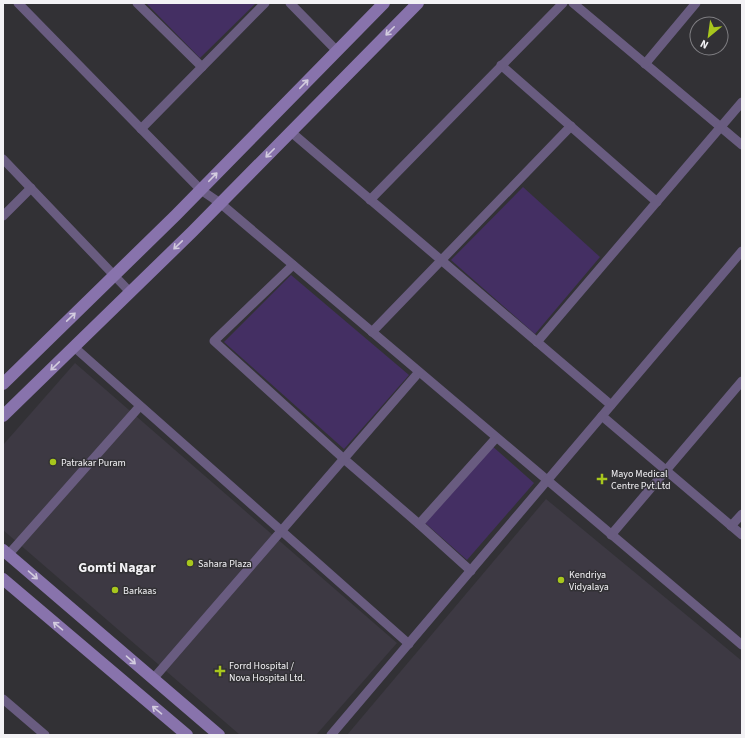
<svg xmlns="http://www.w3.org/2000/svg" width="745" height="738" font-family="'Source Sans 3',sans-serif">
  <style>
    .built { fill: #3d3943 }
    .green { fill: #442f63 }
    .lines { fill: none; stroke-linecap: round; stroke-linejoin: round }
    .street { stroke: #695c80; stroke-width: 9 }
    .secondary { stroke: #8873ac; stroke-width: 12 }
    .oneway { stroke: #d3ccdf }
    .poi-dot { fill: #a8c71d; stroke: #323135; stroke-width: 1.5 }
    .labels { text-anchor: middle; stroke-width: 3; stroke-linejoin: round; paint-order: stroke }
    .poi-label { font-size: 10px; fill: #f3f2f5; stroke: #323135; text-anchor: start }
    .district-label { font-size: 14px; font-weight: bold; fill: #f3f2f5; stroke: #323135 }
  </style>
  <rect width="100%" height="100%" fill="#323135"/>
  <g class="built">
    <path d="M75,363L397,643L316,735H240L3,530V445Z"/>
    <path d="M546,499L742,661V735H347Z"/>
  </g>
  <g class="green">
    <path d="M146,3H256L200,58Z"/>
    <path d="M523,187L600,257L535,334L451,260Z"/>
    <path d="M291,275L409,375L344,449L224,342Z"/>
    <path d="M491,445L534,483L467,560L424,522Z"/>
  </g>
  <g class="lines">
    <g class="street">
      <path d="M18,3L201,190L220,203L742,645"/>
      <path d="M137,3L202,67"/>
      <path d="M290,3L337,51"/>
      <path d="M573,3L742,145"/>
      <path d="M645,64L696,3"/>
      <path d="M501,65L657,202"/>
      <path d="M141,129L265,3"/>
      <path d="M291,132L611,405"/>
      <path d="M3,159L130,292"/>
      <path d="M370,200L563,3"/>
      <path d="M3,216L31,188"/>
      <path d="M293,265L214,341L344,459L419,524L471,571"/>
      <path d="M372,332L571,126"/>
      <path d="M537,342L742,102"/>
      <path d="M74,347L409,644"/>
      <path d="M602,416L742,535"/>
      <path d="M419,524L496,438"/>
      <path d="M731,526L742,514"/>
      <path d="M611,535L742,381"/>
      <path d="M8,555L140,406"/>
      <path d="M153,679L419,372"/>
      <path d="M3,699L45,735"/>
      <path d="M331,735L742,251"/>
    </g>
    <g class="secondary">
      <path d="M3,384L176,215L384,3"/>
      <path d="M3,416L192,232L418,3"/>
      <path d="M3,550L219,735"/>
      <path d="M3,579L187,735"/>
    </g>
  </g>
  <defs><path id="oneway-shaft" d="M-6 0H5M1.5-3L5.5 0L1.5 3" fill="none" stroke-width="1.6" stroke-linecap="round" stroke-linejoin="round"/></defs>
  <g class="oneway">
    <use href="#oneway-shaft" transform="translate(390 31) rotate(135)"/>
    <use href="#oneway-shaft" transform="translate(304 84) rotate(-46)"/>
    <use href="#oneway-shaft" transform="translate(270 153) rotate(135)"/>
    <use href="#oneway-shaft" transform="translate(213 177) rotate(-46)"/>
    <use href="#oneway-shaft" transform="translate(178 245) rotate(136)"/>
    <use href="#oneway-shaft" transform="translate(71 317) rotate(-44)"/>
    <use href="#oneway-shaft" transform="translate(55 366) rotate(136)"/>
    <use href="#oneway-shaft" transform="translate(33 575) rotate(41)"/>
    <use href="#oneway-shaft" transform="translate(58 626) rotate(-140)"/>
    <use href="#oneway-shaft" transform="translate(131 660) rotate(41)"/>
    <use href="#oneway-shaft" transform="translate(157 710) rotate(-140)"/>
  </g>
  <g class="poi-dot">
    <circle cx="53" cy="462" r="4"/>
    <path d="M600 473h4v4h4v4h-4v4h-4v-4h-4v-4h4z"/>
    <circle cx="190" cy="563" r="4"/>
    <circle cx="561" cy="580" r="4"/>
    <circle cx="115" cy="590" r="4"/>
    <path d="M218 665h4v4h4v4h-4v4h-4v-4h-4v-4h4z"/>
  </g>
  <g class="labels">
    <g class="poi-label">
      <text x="61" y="466">Patrakar Puram</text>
      <text x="611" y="477">Mayo Medical<tspan x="611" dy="12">Centre Pvt.Ltd</tspan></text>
      <text x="198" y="567">Sahara Plaza</text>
      <text x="569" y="578">Kendriya<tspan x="569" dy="12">Vidyalaya</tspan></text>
      <text x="123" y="594">Barkaas</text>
      <text x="229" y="669">Forrd Hospital /<tspan x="229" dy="12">Nova Hospital Ltd.</tspan></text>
    </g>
    <g class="district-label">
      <text x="117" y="572">Gomti Nagar</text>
    </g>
  </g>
  <rect width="745" height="738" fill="none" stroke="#f3f2f5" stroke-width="8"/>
  <g transform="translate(709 36) rotate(209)"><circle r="19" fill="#323135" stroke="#7f7e82"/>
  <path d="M0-3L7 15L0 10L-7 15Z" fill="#a8c71d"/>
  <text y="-6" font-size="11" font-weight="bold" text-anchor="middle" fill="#f3f2f5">N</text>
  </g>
</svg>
